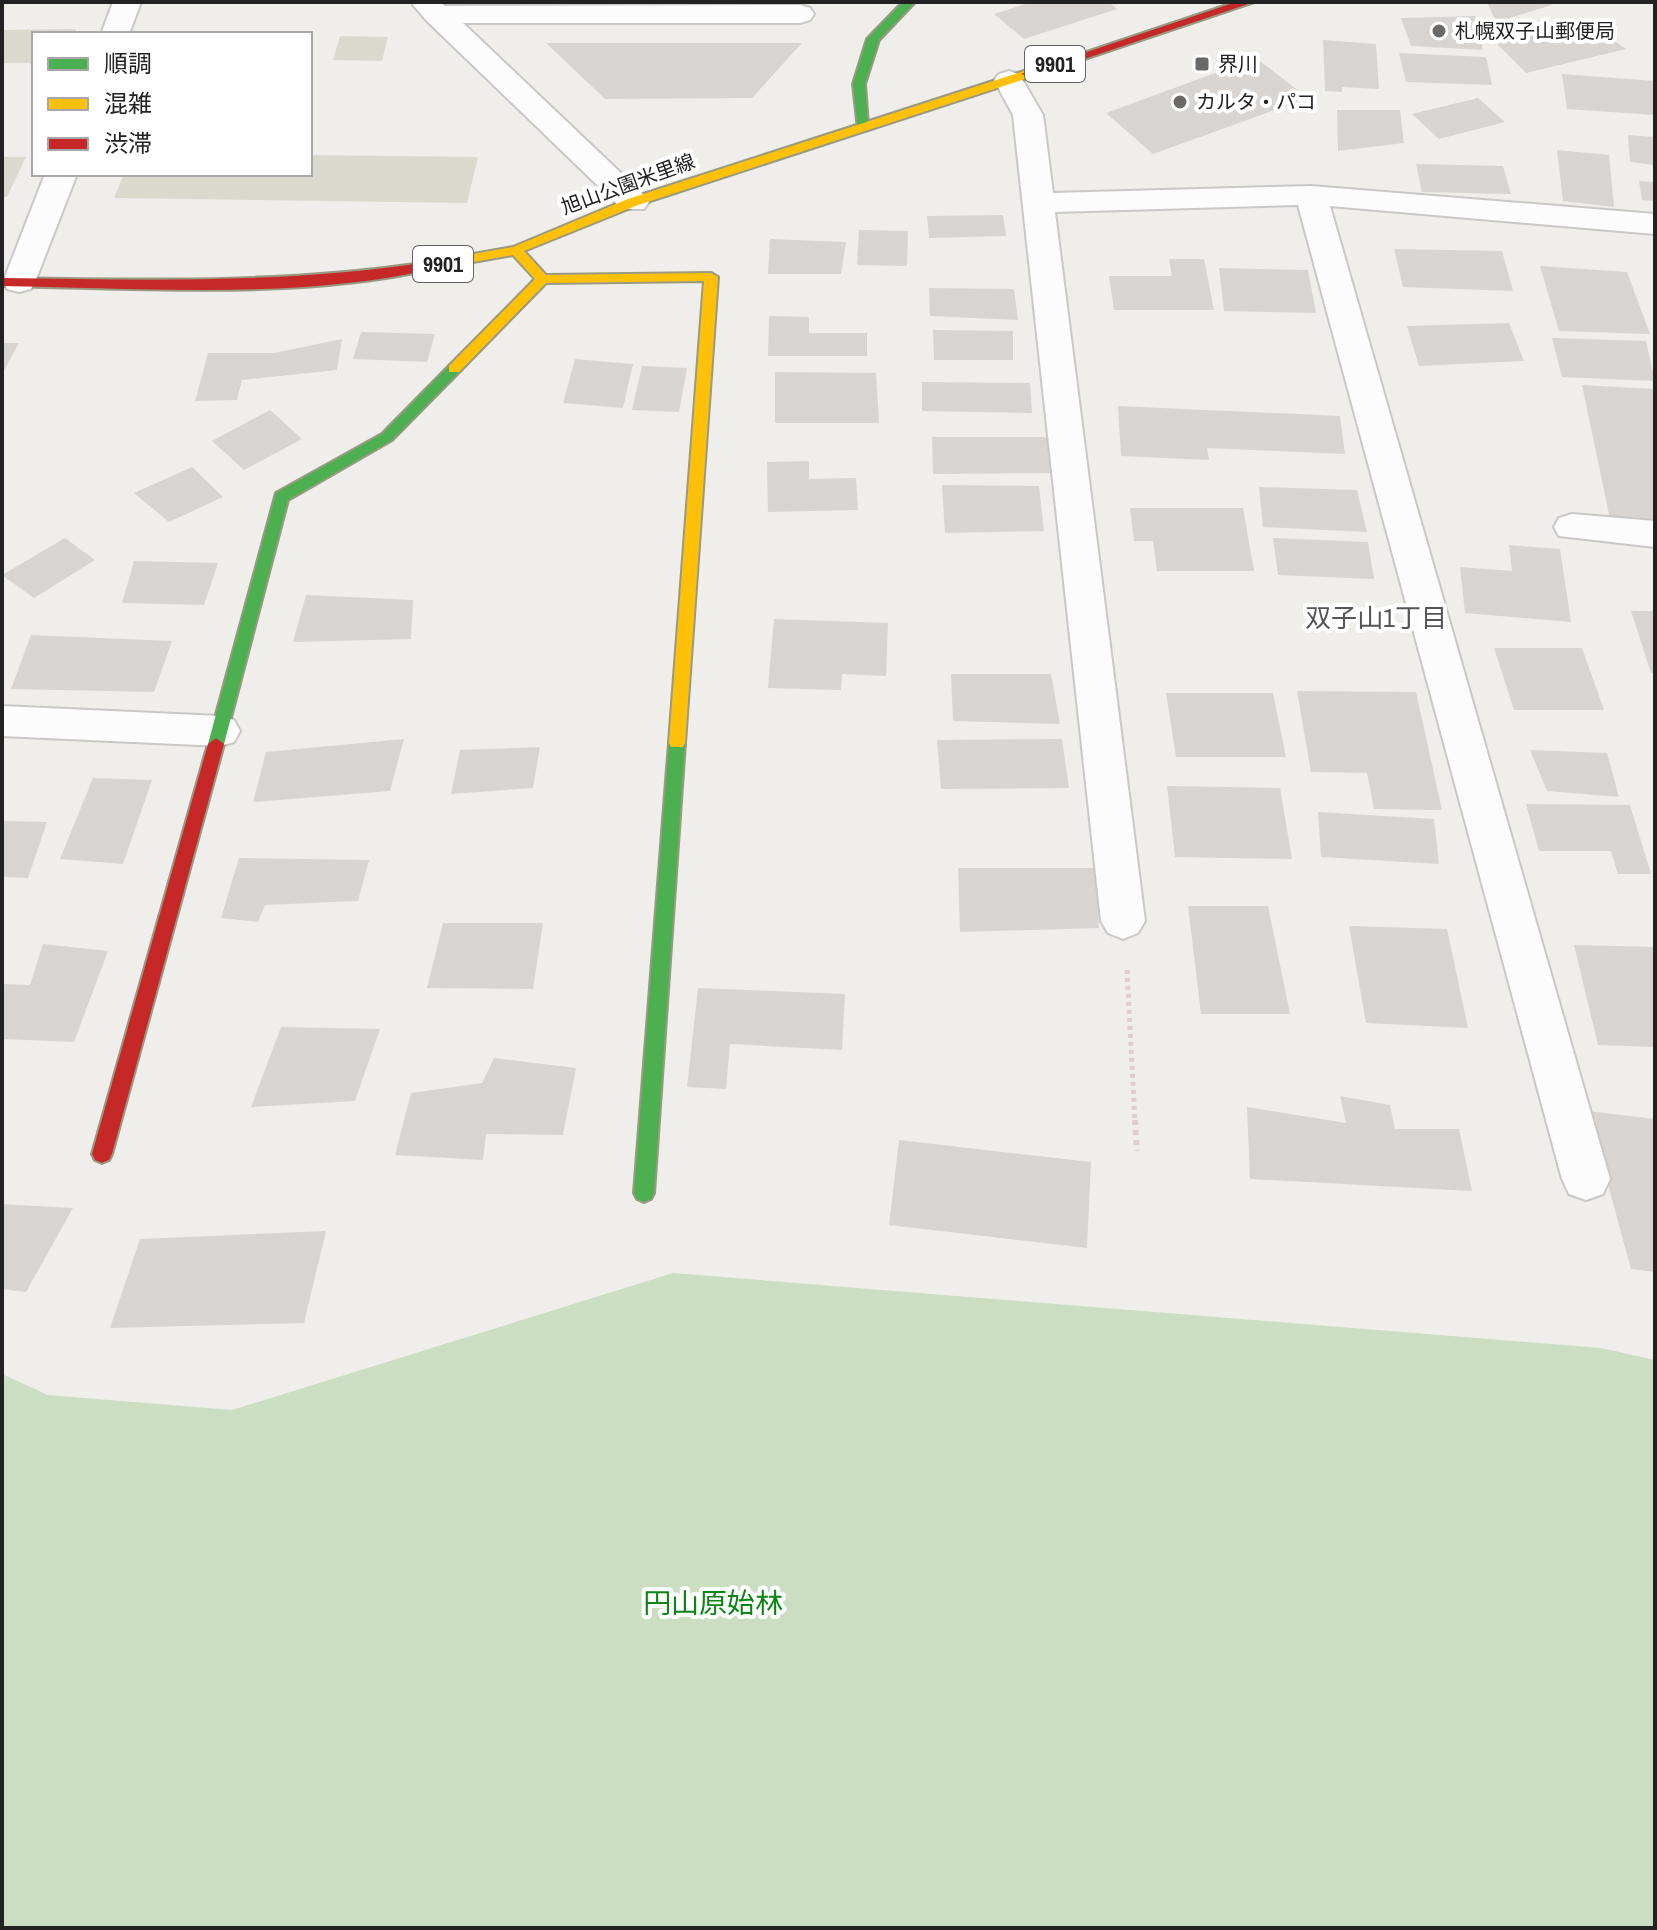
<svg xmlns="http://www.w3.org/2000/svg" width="1657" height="1930" font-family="'Archivo Narrow','Noto Sans JP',sans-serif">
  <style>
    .construction { fill: #d9d9cd }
    .forest { fill: #cbdec1 }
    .building { fill: #d7d4d2 }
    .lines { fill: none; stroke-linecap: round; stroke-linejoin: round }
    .street-casing { stroke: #c9c8c7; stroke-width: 4 }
    .fast-casing { stroke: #999a82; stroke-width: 4 }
    .slow-casing { stroke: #999a82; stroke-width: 4 }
    .jam-casing { stroke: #999a82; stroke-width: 4 }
    .path-far1 { stroke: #dccecd; stroke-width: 5; stroke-dasharray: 4 4; stroke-linecap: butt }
    .path { stroke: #dccecd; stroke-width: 6; stroke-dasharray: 5 5; stroke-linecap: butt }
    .street { fill: #fdfcfc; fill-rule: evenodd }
    .fast { fill: #4caf50; fill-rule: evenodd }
    .slow { fill: #ffc107; fill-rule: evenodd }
    .jam { fill: #c62828; fill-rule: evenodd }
    .poi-dot { fill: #6a6968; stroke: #fff; stroke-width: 3 }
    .labels { text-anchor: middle; stroke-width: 8; stroke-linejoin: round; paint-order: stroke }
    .far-poi-label { font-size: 20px; fill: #222; stroke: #fff; text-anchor: start }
    .far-street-label { font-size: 20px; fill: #222; stroke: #fff }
    .shield { fill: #fff; stroke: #646464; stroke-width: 2 }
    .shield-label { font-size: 22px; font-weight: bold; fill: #222 }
    .neighbourhood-label { font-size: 26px; fill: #555; stroke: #fff }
    .near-park-label { font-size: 28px; fill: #0c8416; stroke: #fff }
  </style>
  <rect width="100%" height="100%" fill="#f0eeeb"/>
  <g class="construction">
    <path d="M76,29L74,34H34V63H2V30Z"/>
    <path d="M340,36L388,37L382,61L333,60Z"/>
    <path d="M310,155L478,157L467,203L114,198L124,174H310Z"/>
    <path d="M2,157H26L7,197H2Z"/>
  </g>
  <path class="forest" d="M673,1273L1601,1348L1655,1360V1928H2V1374L48,1395L232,1410Z"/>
  <g class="building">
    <path d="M1032,2H1109L1117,9L1024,39L994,14Z"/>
    <path d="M1487,2H1549L1552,5L1496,22Z"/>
    <path d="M1475,16L1483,50L1411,46L1401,18Z"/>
    <path d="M1581,18L1626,49L1526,73L1497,44Z"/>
    <path d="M1323,40L1376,44L1379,89L1342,87V92L1325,91Z"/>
    <path d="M546,43H802L752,98L605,99Z"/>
    <path d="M1399,53L1486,57L1492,85L1406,82Z"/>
    <path d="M1256,58L1308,98L1153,154L1106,113Z"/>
    <path d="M1562,74L1655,81V115L1567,109Z"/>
    <path d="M1478,98L1505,122L1439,139L1412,114Z"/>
    <path d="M1337,110H1400L1404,143L1338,151Z"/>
    <path d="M1628,135L1655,137V165L1630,162Z"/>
    <path d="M1557,150L1609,155L1614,207L1563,201Z"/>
    <path d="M1416,164L1503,166L1511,194L1422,192Z"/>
    <path d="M1639,181L1655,182V201L1642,200Z"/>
    <path d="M1003,215L1006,236L929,238L927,216Z"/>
    <path d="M859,230L908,231L907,266L857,265Z"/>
    <path d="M770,239L846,242L841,274H768Z"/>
    <path d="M1394,249L1502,251L1513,291L1403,287Z"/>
    <path d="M1169,259H1204L1214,310H1114L1109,276H1172Z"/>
    <path d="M1540,266L1627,272L1650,334L1559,331Z"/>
    <path d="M1219,268L1308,270L1316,313L1224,311Z"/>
    <path d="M929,288L1014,289L1018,320L930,316Z"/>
    <path d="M769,316L809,317V333H867V356H768Z"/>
    <path d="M1509,323L1524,361L1419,366L1407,326Z"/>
    <path d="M933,330L1013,331V360H934Z"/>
    <path d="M361,332L435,334L427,362L353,359Z"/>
    <path d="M1552,338L1646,341L1655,381L1562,377Z"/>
    <path d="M342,339L337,370L242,380L237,400L195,401L208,353H274Z"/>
    <path d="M2,343H19L2,374Z"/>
    <path d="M575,359L633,364L623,408L563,403Z"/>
    <path d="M642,366L687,368L679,412L632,410Z"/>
    <path d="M775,372L876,373L879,423H775Z"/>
    <path d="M922,382L1030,383L1032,413L922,411Z"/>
    <path d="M1582,385L1655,389V527L1611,524Z"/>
    <path d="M1118,406L1340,416L1345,454L1207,448L1209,460L1121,456Z"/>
    <path d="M270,410L302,439L244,470L212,441Z"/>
    <path d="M932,437H1047L1051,473L933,474Z"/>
    <path d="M809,461V479L856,478L858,510L768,512L767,462Z"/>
    <path d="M192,467L223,497L169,522L134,493Z"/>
    <path d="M942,485L1039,486L1044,531L945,533Z"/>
    <path d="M1259,487L1357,490L1367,532L1263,527Z"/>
    <path d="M1130,508H1243L1254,571H1157L1153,541H1134Z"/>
    <path d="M65,538L95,560L34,598L2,575Z"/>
    <path d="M1273,538L1368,542L1374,579L1278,575Z"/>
    <path d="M1509,545L1560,549L1571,622L1465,613L1460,567L1512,571Z"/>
    <path d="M134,561L218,563L204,605L122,603Z"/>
    <path d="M306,595L413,600L411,639L293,642Z"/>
    <path d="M1631,611H1655V673H1651Z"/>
    <path d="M774,619L888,623L886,676L842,674L841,690L768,688Z"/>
    <path d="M31,635L172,641L154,692L11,689Z"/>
    <path d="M1494,648H1582L1604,710H1514Z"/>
    <path d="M951,674H1051L1060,724L953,721Z"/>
    <path d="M1297,691L1416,692L1442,810L1374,809L1367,773L1311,772Z"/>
    <path d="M1166,693H1273L1286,757H1176Z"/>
    <path d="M404,739L390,791L253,802L266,752Z"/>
    <path d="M1062,739L1069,788L941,789L937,740Z"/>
    <path d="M540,747L533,788L451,794L460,750Z"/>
    <path d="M1530,750L1607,753L1619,797L1547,791Z"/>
    <path d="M93,778L152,780L123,864L60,859Z"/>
    <path d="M1167,786L1280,788L1292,859L1175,857Z"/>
    <path d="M1526,804L1630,805L1651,874H1618L1611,851H1539Z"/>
    <path d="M1318,812L1434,819L1439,864L1321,857Z"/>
    <path d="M2,821L47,822L28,878L2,877Z"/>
    <path d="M239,858L369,860L358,901L265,905L258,922L221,918Z"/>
    <path d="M958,868H1095L1099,928L960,932Z"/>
    <path d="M1188,906H1268L1290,1014H1201Z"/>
    <path d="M443,923H543L533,989L427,988Z"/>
    <path d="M1349,926L1447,929L1468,1028L1366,1023Z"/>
    <path d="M43,944L108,951L74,1042L2,1039V984L30,985Z"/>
    <path d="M1574,945L1655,947V1047L1598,1045Z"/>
    <path d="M698,988L845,994L842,1050L730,1044L726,1089L687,1087Z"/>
    <path d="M281,1027L380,1029L355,1101L251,1107Z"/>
    <path d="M494,1058L576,1068L563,1135L486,1134L483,1160L395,1155L411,1093L482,1083Z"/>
    <path d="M1340,1096L1390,1105L1395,1129H1459L1472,1191L1250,1179L1247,1107L1346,1123Z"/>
    <path d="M1588,1111L1655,1119V1272L1631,1269Z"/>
    <path d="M899,1140L1091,1162L1087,1248L889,1225Z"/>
    <path d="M2,1204L73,1208L26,1292L2,1289Z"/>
    <path d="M326,1231L304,1323L110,1328L140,1239Z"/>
  </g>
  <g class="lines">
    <defs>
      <g id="street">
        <path d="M113,2H141L129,34H101Z"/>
        <path d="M415,2H440L445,6L800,5L810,8L814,14L810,20L800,23H463L644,195L649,202L644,209H622L427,21L413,5Z"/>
        <path d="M1009,71L1019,74L1043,115L1053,193L1311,186L1655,214V234L1330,206L1610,1179L1603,1194L1586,1200L1569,1194L1562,1179L1298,205L1055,212L1145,921L1138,933L1123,939L1108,933L1101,921L1013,115L994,80L999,74Z"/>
        <path d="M45,174H77L35,282L31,289L19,292L7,289L3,282Z"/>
        <path d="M1572,514L1655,521V547L1559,536L1554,527L1559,518Z"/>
        <path d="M2,706L220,716L234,720L240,731L234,742L220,746L2,736Z"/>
      </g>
      <g id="fast">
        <path d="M903,2H915L879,40L865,84L868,126L858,129L853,84L867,39Z"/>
        <path d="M454,364L459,366V372L392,440L288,500L224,744L216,750L210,748L208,744L276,493L382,434L449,366Z"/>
        <path d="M677,737L685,743L654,1193L651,1199L644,1202L637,1199L634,1193L669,743Z"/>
      </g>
      <path id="slow" d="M1027,70L1031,71V77L638,205L524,251L546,275L711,273L718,277L685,743L683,747H671L669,743L704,281L546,283L459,372H449V366L535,279L513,255L428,270L421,266L428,262L513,247L628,199Z"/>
      <g id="jam">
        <path d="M1236,2H1254L1031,77L1021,74Z"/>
        <path d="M428,262L433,263V269C298,300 140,288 2,286V278C145,280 286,284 428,262Z"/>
        <path d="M216,738L224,744L112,1154L109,1160L102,1163L95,1160L92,1154L208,744Z"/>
      </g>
    </defs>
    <use href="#street" class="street-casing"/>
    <use href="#fast" class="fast-casing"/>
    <use href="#slow" class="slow-casing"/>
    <use href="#jam" class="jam-casing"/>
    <path class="path-far1" d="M1127,970L1135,1122"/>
    <path class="path" d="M1135,1120L1137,1151"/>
    <use href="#street" class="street"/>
    <use href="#fast" class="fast"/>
    <use href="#slow" class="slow"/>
    <use href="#jam" class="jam"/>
  </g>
  <g class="poi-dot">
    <circle cx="1439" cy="31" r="8"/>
    <rect x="1194" y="56" width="16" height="16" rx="4"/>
    <circle cx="1180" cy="102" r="8"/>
  </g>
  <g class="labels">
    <g class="far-poi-label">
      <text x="1455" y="38">札幌双子山郵便局</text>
      <text x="1218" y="71">界川</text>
      <text x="1196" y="109">カルタ・パコ</text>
    </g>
    <g class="far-street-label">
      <text transform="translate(628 184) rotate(-20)" y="7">旭山公園米里線</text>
    </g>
    <g class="shield">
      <rect x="1025" y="46" width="60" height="36" rx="6"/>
      <rect x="413" y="246" width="60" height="36" rx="6"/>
    </g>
    <g class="shield-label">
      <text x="1055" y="72">9901</text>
      <text x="443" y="272">9901</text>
    </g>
    <g class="neighbourhood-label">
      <text x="1376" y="627">双子山1丁目</text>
    </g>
    <g class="near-park-label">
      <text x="713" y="1613">円山原始林</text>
    </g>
  </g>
  <rect width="1657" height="1930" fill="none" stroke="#222222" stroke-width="8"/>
  <rect x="32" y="32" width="280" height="144" fill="#ffffff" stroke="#a7a7a7" stroke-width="2"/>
  <rect x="48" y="58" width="40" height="12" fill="#4caf50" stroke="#a7a7a7" stroke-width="2"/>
  <text x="104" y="72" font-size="24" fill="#222222">順調</text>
  <rect x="48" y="98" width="40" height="12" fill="#ffc107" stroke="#a7a7a7" stroke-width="2"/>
  <text x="104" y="112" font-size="24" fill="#222222">混雑</text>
  <rect x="48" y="138" width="40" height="12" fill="#c62828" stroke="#a7a7a7" stroke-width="2"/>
  <text x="104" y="152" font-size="24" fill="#222222">渋滞</text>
</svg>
